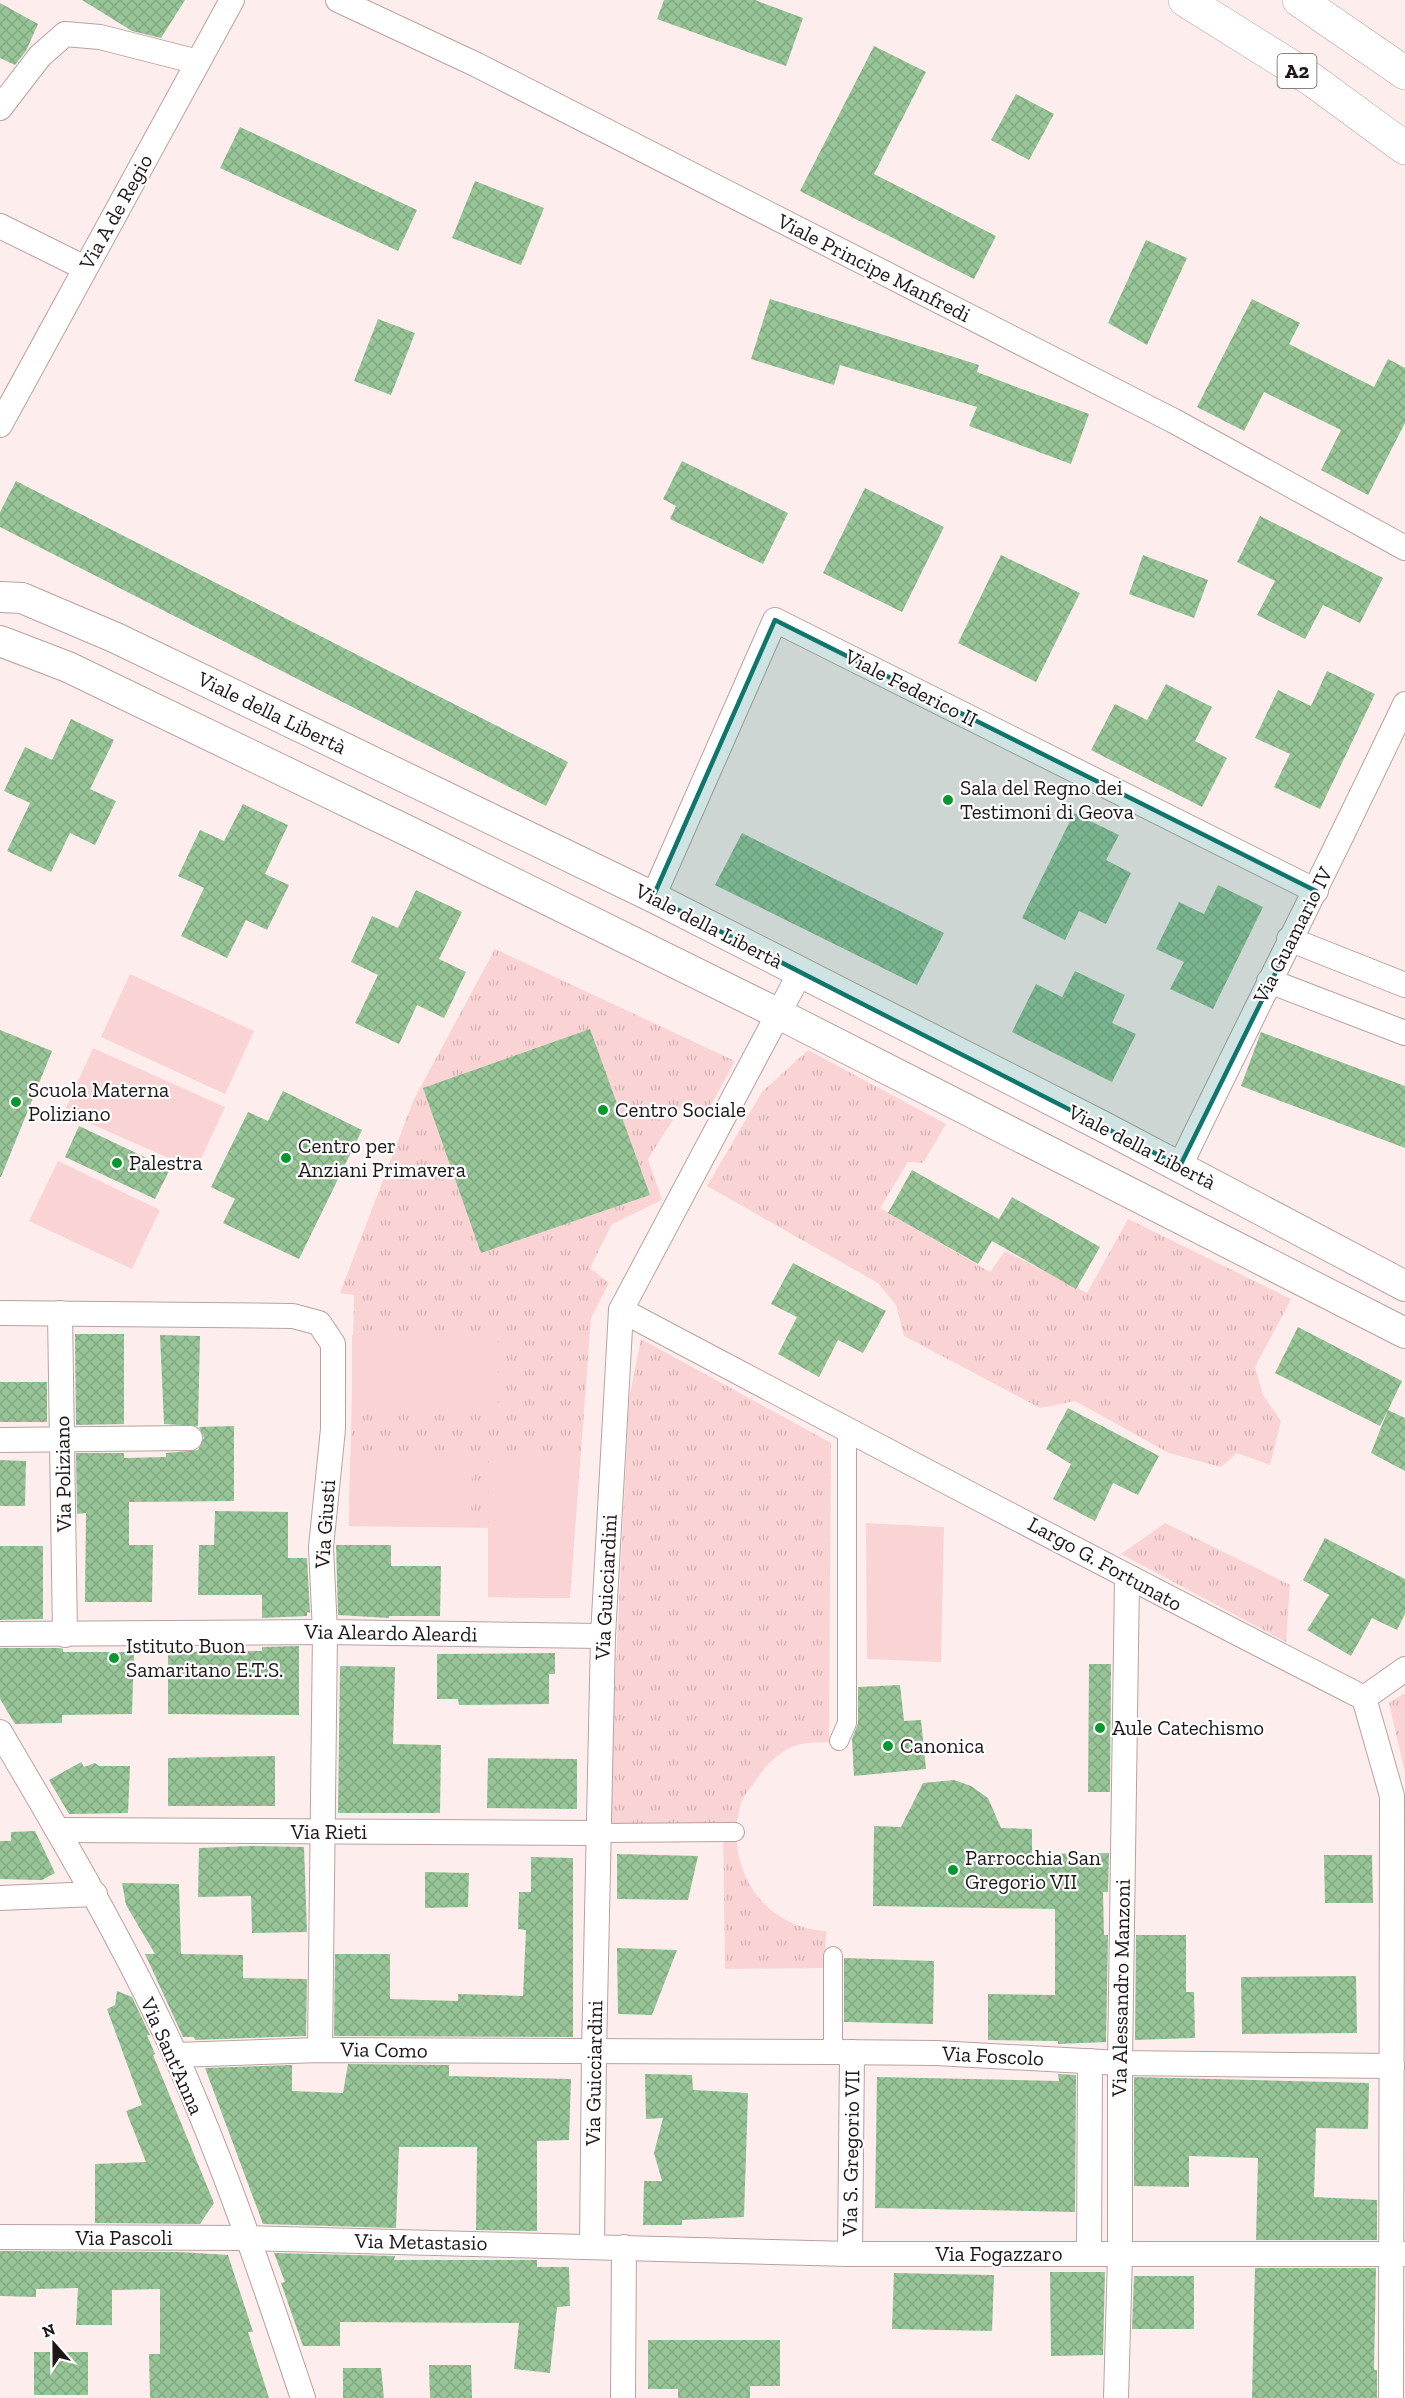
<svg xmlns="http://www.w3.org/2000/svg" width="1405" height="2398" font-family="'Zilla Slab',serif">
  <style>
    .grass { fill: url(#grass-tufts) }
    .garden { fill: #fad4d4 }
    .building { fill: url(#building-cross-hatch) }
    .lines { fill: none; stroke-linecap: round; stroke-linejoin: round }
    .pedestrian-casing { stroke: #b9a1a1; stroke-width: 20 }
    .minor-casing { stroke: #b9a1a1; stroke-width: 26 }
    .tertiary-casing { stroke: #b9a1a1; stroke-width: 32 }
    .motorway-casing { stroke: #b9a1a1; stroke-width: 34 }
    .pedestrian { stroke: #fff; stroke-width: 18 }
    .minor { stroke: #fff; stroke-width: 24 }
    .tertiary { stroke: #fff; stroke-width: 30 }
    .motorway { stroke: #fff; stroke-width: 33 }
    .marked { fill: #0f766e; fill-opacity: 0.2; stroke: #0f766e; stroke-width: 4.5; stroke-linejoin: round }
    .poi-dot { fill: #09982f; stroke: #fff; stroke-width: 2 }
    .labels { text-anchor: middle; stroke-width: 4.5; stroke-linejoin: round; paint-order: stroke }
    .shield { fill: #fff; stroke: #625d5d; stroke-width: 1.5 }
    .shield-label { font-size: 20px; font-weight: bold; fill: #1f1717 }
    .street-label { font-size: 21px; fill: #1f1717; stroke: #fff }
    .poi-label { font-size: 21px; fill: #1f1717; stroke: #fff; text-anchor: start }
  </style>
  <defs>
    <pattern id="grass-tufts" width="24" height="20" patternUnits="userSpaceOnUse" patternTransform="scale(1.5)"><rect width="24" height="20" fill="#fad4d4"/><path d="M3 7l-1-3M5 7V3M7 7l1-3M15 17l-1-3M17 17v-4M19 17l1-3" fill="none" stroke="#d6b5b5"/></pattern>
    <pattern id="building-cross-hatch" width="8" height="8" patternUnits="userSpaceOnUse" patternTransform="scale(1.5)"><rect width="8" height="8" fill="#97c598"/><path d="M0 0l8 8M0 8l8-8" fill="none" stroke="#82a882"/></pattern>
  </defs>
  <rect width="100%" height="100%" fill="#fdeeed"/>
  <g class="grass">
    <path d="M495,949L735,1061L704,1118L681,1107L648,1159L662,1200L612,1224L590,1268L609,1283L591,1318L570,1598L488,1597V1528L349,1526L354,1295L340,1293L414,1099Z"/>
    <path d="M808,1050L946,1124L923,1163L908,1162L880,1208L990,1272L1005,1251L1087,1293L1128,1219L1291,1299L1255,1367L1263,1395L1281,1421L1270,1465L1237,1453L1221,1467L1169,1453L1075,1401L1040,1408L904,1336L896,1305L878,1283L707,1186L762,1092Z"/>
    <path d="M641,1339L831,1443L829,1742C819,1743 806,1742 797,1745C779,1751 766,1765 756,1780C751,1787 744,1795 741,1803C723,1864 761,1928 826,1931L825,1968L725,1969L723,1824L608,1825L629,1399Z"/>
    <path d="M1165,1523L1290,1585L1286,1642L1121,1554Z"/>
    <path d="M1405,1693V1773L1389,1703Z"/>
  </g>
  <g class="garden">
    <path d="M130,974L254,1031L225,1094L101,1037Z"/>
    <path d="M93,1048L225,1107L196,1170L64,1112Z"/>
    <path d="M58,1161L160,1210L132,1269L29,1221Z"/>
    <rect x="352" y="1335" width="146" height="76"/>
    <path d="M350,1457L472,1458L471,1527L349,1526Z"/>
    <path d="M489,1457L571,1458L570,1598L488,1597Z"/>
    <path d="M866,1523L944,1527L941,1662L867,1659Z"/>
  </g>
  <g class="building">
    <path d="M82,0H185L161,38L132,31Z"/>
    <path d="M664,0H755L803,18L786,66L657,19Z"/>
    <path d="M0,3L38,24L26,51L15,65L0,58Z"/>
    <path d="M874,46L926,72L874,174L996,236L974,279L800,191Z"/>
    <path d="M1016,94L1054,114L1029,160L991,140Z"/>
    <path d="M240,127L417,210L398,251L220,168Z"/>
    <path d="M475,181L544,208L521,265L452,238Z"/>
    <path d="M1146,240L1187,258L1147,345L1108,323Z"/>
    <path d="M770,299L979,365L977,372L1089,414L1071,464L969,426L977,407L840,365L834,385L751,359Z"/>
    <path d="M1252,299L1300,323L1289,344L1374,387L1388,359L1405,368V423L1368,495L1321,470L1341,430L1264,392L1244,431L1197,407Z"/>
    <path d="M378,319L415,333L391,395L354,381Z"/>
    <path d="M682,461L788,513L763,564L670,519L676,506L663,499Z"/>
    <path d="M16,481L568,762L546,806L0,527V512Z"/>
    <path d="M865,488L944,527L902,612L823,573Z"/>
    <path d="M1260,516L1383,578L1360,623L1323,605L1305,639L1257,615L1275,581L1237,562Z"/>
    <path d="M1001,555L1080,593L1036,682L958,643Z"/>
    <path d="M1143,555L1208,580L1194,618L1129,594Z"/>
    <path d="M1327,671L1375,694L1320,809L1274,787L1290,754L1255,738L1278,690L1311,706Z"/>
    <path d="M1166,684L1212,707L1195,741L1227,758L1202,807L1091,750L1115,704L1147,720Z"/>
    <path d="M71,719L114,740L90,789L116,801L95,845L70,833L51,872L7,851L30,803L4,791L25,747L52,760Z"/>
    <path d="M243,804L288,825L265,874L289,885L267,930L246,920L227,958L181,936L204,888L178,876L200,830L224,841Z"/>
    <path d="M1074,813L1119,835L1106,860L1131,873L1106,924L1079,911L1065,940L1022,918Z"/>
    <path d="M742,833L944,933L917,985L715,885Z"/>
    <path d="M1218,885L1263,907L1213,1009L1170,989L1184,962L1156,949L1179,902L1204,914Z"/>
    <path d="M416,890L462,912L439,959L466,972L444,1018L417,1005L399,1044L355,1023L378,975L351,962L372,916L398,928Z"/>
    <path d="M1075,971L1125,995L1112,1023L1136,1034L1112,1082L1012,1032L1036,984L1062,997Z"/>
    <path d="M590,1029L650,1195L481,1253L423,1088Z"/>
    <path d="M0,1030L52,1051L1,1177H0Z"/>
    <path d="M1261,1032L1405,1086V1148L1241,1086Z"/>
    <path d="M283,1091L362,1130L299,1259L223,1223L235,1199L211,1187L248,1112L268,1121Z"/>
    <path d="M79,1126L170,1169L155,1199L65,1157Z"/>
    <path d="M912,1170L999,1219L1012,1197L1100,1247L1076,1289L992,1241L978,1264L888,1213Z"/>
    <path d="M793,1263L886,1311L863,1353L838,1340L819,1377L778,1354L797,1317L771,1304Z"/>
    <path d="M1298,1327L1402,1381L1388,1410L1405,1418V1471L1371,1453L1388,1410L1380,1426L1275,1373Z"/>
    <path d="M75,1334H124V1424L76,1425Z"/>
    <path d="M160,1335L200,1336L198,1426L164,1424Z"/>
    <rect x="0" y="1382" width="47" height="40"/>
    <path d="M1068,1408L1159,1456L1138,1495L1113,1483L1095,1521L1053,1499L1071,1464L1046,1449Z"/>
    <path d="M234,1426V1501L129,1502V1545H153L152,1602H85L86,1513L77,1514L76,1453H124V1458L166,1457V1453L198,1450L204,1438L199,1427Z"/>
    <path d="M0,1460L26,1461L25,1506H0Z"/>
    <path d="M215,1511L288,1512V1558H307L310,1613L307,1612V1616L262,1618V1595H198L199,1545H214Z"/>
    <path d="M1325,1538L1405,1579V1614L1397,1630L1372,1618L1351,1656L1307,1630L1329,1595L1303,1580Z"/>
    <path d="M336,1545H391V1566H441L440,1616H389V1618L338,1615Z"/>
    <path d="M0,1546H43V1619L0,1620Z"/>
    <path d="M299,1646V1715L168,1714V1652L262,1651V1647Z"/>
    <path d="M0,1648H60L63,1649V1652H134L132,1714L62,1715V1723L15,1724L0,1699Z"/>
    <path d="M555,1653V1674H549V1704L459,1705L458,1699H437V1654Z"/>
    <path d="M1089,1664H1111L1110,1792H1088Z"/>
    <path d="M340,1666L395,1667L393,1744L441,1745L440,1813H338Z"/>
    <path d="M900,1685L904,1721L921,1720L926,1769L854,1776L852,1739L858,1723V1687Z"/>
    <path d="M275,1756V1806H168V1758Z"/>
    <path d="M488,1758L577,1759V1809L487,1808Z"/>
    <path d="M81,1762L84,1767L95,1763L99,1766H130L128,1813L69,1814L49,1780Z"/>
    <path d="M954,1780L971,1786L988,1798L1001,1828L1032,1829V1854L1109,1853L1108,1892H1103L1104,1935H1108L1106,2042L1058,2044V2041L988,2040V1994L1055,1995V1909L873,1906L874,1826L901,1827L923,1783Z"/>
    <path d="M35,1831L55,1873L42,1880L0,1879V1841H11V1832Z"/>
    <path d="M252,1846L304,1847L307,1932L252,1933L251,1896L198,1897L199,1848Z"/>
    <path d="M617,1854L698,1856L688,1900L617,1899Z"/>
    <path d="M1324,1855H1372L1373,1903H1325Z"/>
    <path d="M531,1857L573,1858V2037L334,2036L335,1954H390V1999L458,2001V1994L523,1996L526,1930L518,1929L519,1892H531Z"/>
    <path d="M425,1872L469,1873L468,1907L425,1908Z"/>
    <path d="M122,1883L179,1884L181,1954L243,1955V1978L307,1979L306,2036L195,2040L194,2037H183L145,1954H155L126,1905Z"/>
    <path d="M1136,1935H1186V1992H1194L1195,2038L1135,2040Z"/>
    <path d="M617,1948L677,1950L652,2015L618,2014Z"/>
    <path d="M844,1958L934,1961L933,2024L844,2022Z"/>
    <path d="M1356,1976L1357,2033L1242,2034L1241,1977Z"/>
    <path d="M117,1991L132,1997L150,2035H147L155,2054L153,2055L214,2203L200,2224L95,2223V2164L146,2162L126,2111L142,2105L107,2009L115,2005Z"/>
    <path d="M348,2064L449,2065V2076L571,2079L569,2140L537,2141V2231L476,2230L477,2147H399L396,2228L263,2224L205,2068L292,2065V2091L343,2093Z"/>
    <path d="M645,2074L692,2075L693,2090L748,2093L744,2217L682,2220V2225H643L644,2181H662L654,2153L663,2118L646,2119Z"/>
    <path d="M1058,2074L1076,2075L1075,2212L875,2208L877,2077L1059,2081Z"/>
    <path d="M1134,2077L1369,2083L1368,2129L1316,2128L1314,2197L1377,2200V2240H1256L1258,2158L1189,2156V2187L1134,2186Z"/>
    <path d="M0,2251L180,2252L228,2255L253,2332H248L269,2398H150L149,2354H160V2289L112,2290V2325H76L78,2288L36,2289V2297L0,2296Z"/>
    <path d="M274,2253L395,2256L394,2260H537V2267H569L570,2306L557,2307L550,2373L514,2369L519,2323L340,2322V2346H303L281,2283L285,2282Z"/>
    <path d="M1255,2268H1376L1374,2370H1377V2398H1252Z"/>
    <path d="M1050,2272H1105L1103,2355L1051,2356Z"/>
    <path d="M894,2273L994,2275L992,2331L892,2329Z"/>
    <path d="M1134,2276H1194V2329H1132Z"/>
    <path d="M648,2340H780V2386H750V2398H678V2389H648Z"/>
    <rect x="34" y="2352" width="54" height="43"/>
    <path d="M429,2365H471L472,2398H430Z"/>
    <path d="M343,2368H381L384,2398H343Z"/>
  </g>
  <g class="lines">
    <defs>
      <g id="pedestrian">
        <path d="M839,1741L847,1723V1427"/>
        <path d="M600,1833L735,1832"/>
        <path d="M833,2052V1956"/>
      </g>
      <g id="minor">
        <path d="M338,0L477,65L1174,421L1405,548"/>
        <path d="M0,108L40,56L65,34L100,37L198,62"/>
        <path d="M0,226L85,268"/>
        <path d="M0,425L232,0"/>
        <path d="M653,897L775,620L1316,891"/>
        <path d="M1289,939L1405,985"/>
        <path d="M1269,981L1405,1033"/>
        <path d="M1180,1166C1254,1011 1332,859 1405,704"/>
        <path d="M621,1310C868,1441 1115,1571 1364,1698"/>
        <path d="M0,1313L293,1316L319,1323L333,1344V1429L321,1547L325,1632L320,2050"/>
        <path d="M60,1313L65,1635"/>
        <path d="M0,1440L190,1438"/>
        <path d="M0,1634L325,1632L603,1636"/>
        <path d="M1364,1698L1392,1796L1391,2398"/>
        <path d="M1364,1698L1405,1669"/>
        <path d="M0,1732C62,1837 124,1943 175,2054C225,2166 264,2282 303,2398"/>
        <path d="M58,1830L600,1833"/>
        <path d="M0,1898L95,1894"/>
        <path d="M175,2055L320,2050L833,2052L936,2053L1120,2063L1392,2066"/>
        <path d="M0,2237L249,2238L850,2254H1405"/>
        <path d="M592,2246L594,2053L603,1636L621,1310L800,973"/>
        <path d="M850,2254L852,2052"/>
        <path d="M1089,2254L1090,2061"/>
        <path d="M623,2398L624,2247"/>
        <path d="M1116,2398L1120,2255V2063L1127,1578"/>
      </g>
      <g id="tertiary">
        <path d="M0,597L22,598L116,638L653,897L1102,1126L1405,1286"/>
        <path d="M0,641L68,667L412,833L779,1014L1405,1333"/>
      </g>
      <g id="motorway">
        <path d="M1185,0L1311,79L1405,148"/>
        <path d="M1299,0L1405,73"/>
      </g>
    </defs>
    <use href="#pedestrian" class="pedestrian-casing"/>
    <use href="#minor" class="minor-casing"/>
    <use href="#tertiary" class="tertiary-casing"/>
    <use href="#motorway" class="motorway-casing"/>
    <use href="#pedestrian" class="pedestrian"/>
    <use href="#minor" class="minor"/>
    <use href="#tertiary" class="tertiary"/>
    <use href="#motorway" class="motorway"/>
  </g>
  <path class="marked" d="M775,620L1316,891L1180,1166L653,897Z"/>
  <g class="poi-dot">
    <circle cx="948" cy="800" r="6"/>
    <circle cx="16" cy="1102" r="6"/>
    <circle cx="603" cy="1110" r="6"/>
    <circle cx="286" cy="1158" r="6"/>
    <circle cx="117" cy="1163" r="6"/>
    <circle cx="114" cy="1658" r="6"/>
    <circle cx="1100" cy="1728" r="6"/>
    <circle cx="888" cy="1746" r="6"/>
    <circle cx="953" cy="1870" r="6"/>
  </g>
  <g class="labels">
    <rect class="shield" x="1277.5" y="54" width="39" height="34" rx="4.5"/>
    <g class="shield-label">
      <text x="1297" y="78">A2</text>
    </g>
    <g class="street-label">
      <text transform="translate(116 212) rotate(-61)" y="7">Via A de Regio</text>
      <text transform="translate(874 268) rotate(27)" y="7">Viale Principe Manfredi</text>
      <text transform="translate(911 688) rotate(27)" y="7">Viale Federico II</text>
      <text transform="translate(272 713) rotate(26)" y="7">Viale della Libertà</text>
      <text transform="translate(709 926) rotate(27)" y="7">Viale della Libertà</text>
      <text transform="translate(1293 935) rotate(-63)" y="7">Via Guamario IV</text>
      <text transform="translate(1142 1147) rotate(27)" y="7">Viale della Libertà</text>
      <text transform="translate(63 1474) rotate(-91)" y="7">Via Poliziano</text>
      <text transform="translate(325 1524) rotate(-86)" y="7">Via Giusti</text>
      <text transform="translate(1105 1564) rotate(29)" y="7">Largo G. Fortunato</text>
      <text transform="translate(606 1587) rotate(-87)" y="7">Via Guicciardini</text>
      <text transform="translate(391 1633) rotate(1)" y="7">Via Aleardo Aleardi</text>
      <text x="329" y="1839">Via Rieti</text>
      <text transform="translate(1121 1988) rotate(-89)" y="7">Via Alessandro Manzoni</text>
      <text transform="translate(384 2050) rotate(1)" y="7">Via Como</text>
      <text transform="translate(172 2056) rotate(66)" y="7">Via Sant'Anna</text>
      <text transform="translate(993 2056) rotate(3)" y="7">Via Foscolo</text>
      <text transform="translate(594 2073) rotate(-89)" y="7">Via Guicciardini</text>
      <text transform="translate(851 2153) rotate(-89)" y="7">Via S. Gregorio VII</text>
      <text x="124" y="2245">Via Pascoli</text>
      <text transform="translate(421 2242) rotate(1)" y="7">Via Metastasio</text>
      <text x="999" y="2261">Via Fogazzaro</text>
    </g>
    <g class="poi-label">
      <text x="960" y="795">Sala del Regno dei<tspan x="960" dy="24">Testimoni di Geova</tspan></text>
      <text x="28" y="1097">Scuola Materna<tspan x="28" dy="24">Poliziano</tspan></text>
      <text x="615" y="1117">Centro Sociale</text>
      <text x="298" y="1153">Centro per<tspan x="298" dy="24">Anziani Primavera</tspan></text>
      <text x="129" y="1170">Palestra</text>
      <text x="126" y="1653">Istituto Buon<tspan x="126" dy="24">Samaritano E.T.S.</tspan></text>
      <text x="1112" y="1735">Aule Catechismo</text>
      <text x="900" y="1753">Canonica</text>
      <text x="965" y="1865">Parrocchia San<tspan x="965" dy="24">Gregorio VII</tspan></text>
    </g>
  </g>
  <g transform="translate(54 2344) rotate(339)" stroke="#ffffff" stroke-width="4.5" paint-order="stroke">
  <path d="M0-4.5L10 22L0 15L-10 22Z" fill="#1f1717"/>
  <text y="-9" font-size="16" font-weight="bold" text-anchor="middle" fill="#1f1717">N</text>
  </g>
</svg>
